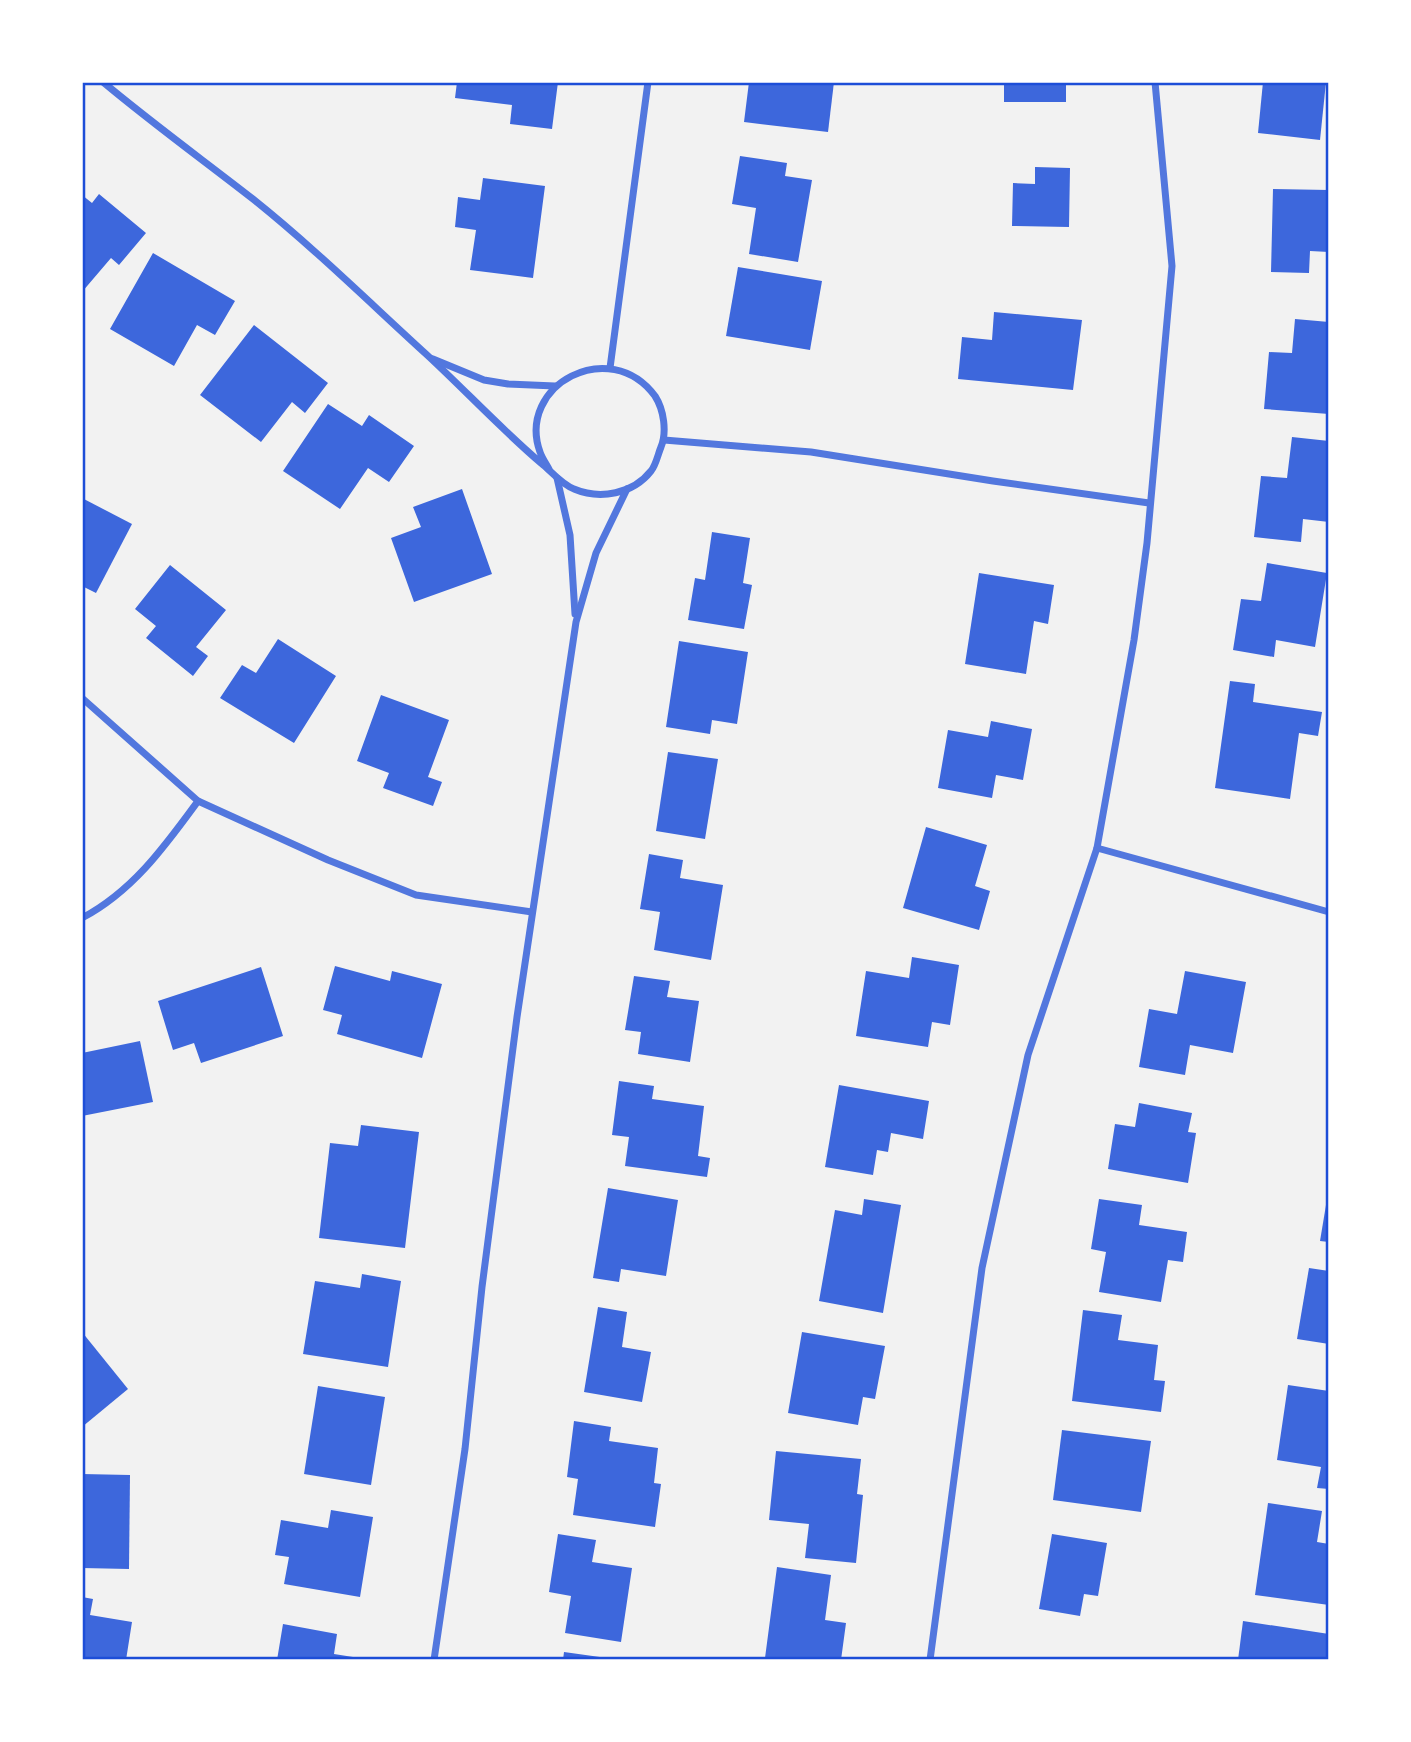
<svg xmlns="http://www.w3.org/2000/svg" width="1411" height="1742" font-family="Arial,sans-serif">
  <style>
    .building { fill: #3d67dc }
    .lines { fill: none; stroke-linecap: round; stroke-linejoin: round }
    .minor { stroke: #5277de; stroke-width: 7 }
    .neatline { fill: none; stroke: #1d4ed8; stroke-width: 2.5 }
  </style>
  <rect width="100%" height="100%" fill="#f2f2f2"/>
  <g class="building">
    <path d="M457,82H558L552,129L510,124L512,105L455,98Z"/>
    <path d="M749,82H834L828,132L744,122Z"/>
    <rect x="1004" y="82" width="62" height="20"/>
    <path d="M1263,82H1326L1320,140L1258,133Z"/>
    <path d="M740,156L787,163L785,176L812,180L798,262L749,254L756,208L732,204Z"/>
    <path d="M1035,167L1070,168L1069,227L1012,226L1013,183L1035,184Z"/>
    <path d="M483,178L545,186L533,278L470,270L476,230L455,227L458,197L480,200Z"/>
    <path d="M1273,189L1329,190V252L1310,251L1309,273L1271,272Z"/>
    <path d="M99,194L146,233L119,265L111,258L82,292V195L92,203Z"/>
    <path d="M153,253L235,301L215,335L197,325L174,366L110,329Z"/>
    <path d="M738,267L822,281L810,350L726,336Z"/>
    <path d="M994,312L1082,320L1073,390L958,379L962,337L992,340Z"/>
    <path d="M1295,319L1329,322V414L1264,409L1269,352L1292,353Z"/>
    <path d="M254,325L328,383L305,413L292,402L261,442L200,395Z"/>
    <path d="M328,404L362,426L369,415L414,446L389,482L368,468L340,509L283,471Z"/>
    <path d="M1292,437L1329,441V522L1303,519L1301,542L1254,537L1261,476L1287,478Z"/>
    <path d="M462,489L492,574L414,602L391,538L421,527L413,507Z"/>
    <path d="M82,498L132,524L96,593L82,586Z"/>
    <path d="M712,532L750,538L743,583L752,585L744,629L688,620L695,578L705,580Z"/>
    <path d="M1267,563L1327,573L1315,647L1276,640L1274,657L1233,650L1241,599L1261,601Z"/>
    <path d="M170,565L226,610L196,647L208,656L193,676L146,638L156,626L135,609Z"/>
    <path d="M979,573L1054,585L1048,624L1034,621L1026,674L965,664Z"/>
    <path d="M278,639L336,676L294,743L220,698L242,665L256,673Z"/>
    <path d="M679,641L748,652L737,724L712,720L710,734L666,727Z"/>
    <path d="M1230,681L1255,684L1253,702L1322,712L1318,736L1299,733L1290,799L1215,788Z"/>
    <path d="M381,695L449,720L428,777L442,782L433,806L383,788L389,773L357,761Z"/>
    <path d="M991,721L1032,729L1023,780L996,775L992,798L938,788L948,730L988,737Z"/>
    <path d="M668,752L718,759L705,839L656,831Z"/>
    <path d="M926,827L987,845L975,886L990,891L979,930L903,908Z"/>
    <path d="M649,854L683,860L680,878L723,885L711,960L654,950L660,912L640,909Z"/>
    <path d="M912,957L959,965L950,1025L932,1022L928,1047L856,1036L866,971L909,978Z"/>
    <path d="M335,966L390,981L392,971L442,984L422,1058L337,1034L342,1015L323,1010Z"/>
    <path d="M261,967L283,1036L201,1063L194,1043L173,1050L158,1001Z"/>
    <path d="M1185,971L1246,982L1233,1053L1190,1045L1185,1075L1139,1067L1149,1009L1177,1014Z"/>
    <path d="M634,976L670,981L667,997L699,1001L690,1062L638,1054L641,1032L625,1030Z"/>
    <path d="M140,1041L153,1102L82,1116V1053Z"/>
    <path d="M619,1081L654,1086L652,1099L704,1106L698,1156L710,1158L707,1177L625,1166L629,1137L612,1135Z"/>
    <path d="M839,1085L929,1101L923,1139L891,1133L888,1152L877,1150L873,1175L825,1167Z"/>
    <path d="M1139,1103L1192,1113L1188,1132L1196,1133L1188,1183L1108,1169L1115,1124L1135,1127Z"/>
    <path d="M361,1125L419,1132L405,1248L319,1238L330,1143L358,1146Z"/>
    <path d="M608,1188L678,1200L666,1276L621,1269L619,1282L593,1278Z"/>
    <path d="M864,1199L901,1205L883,1313L819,1301L835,1210L862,1215Z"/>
    <path d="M1099,1199L1142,1205L1139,1225L1187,1232L1183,1262L1168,1260L1161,1302L1099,1292L1106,1252L1091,1249Z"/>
    <path d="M1327,1199L1329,1200V1242L1320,1241Z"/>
    <path d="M1309,1268L1329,1271V1344L1297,1339Z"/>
    <path d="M362,1274L401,1281L388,1367L303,1354L315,1281L360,1288Z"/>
    <path d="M598,1307L627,1312L622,1347L651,1352L642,1402L584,1392Z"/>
    <path d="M1083,1310L1122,1315L1118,1340L1158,1345L1154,1380L1165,1381L1161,1412L1072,1401Z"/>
    <path d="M82,1332L128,1389L82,1427Z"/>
    <path d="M802,1332L885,1346L875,1399L863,1397L858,1425L788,1413Z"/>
    <path d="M1288,1385L1329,1391V1489L1317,1488L1321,1467L1277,1460Z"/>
    <path d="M318,1386L385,1397L371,1485L304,1474Z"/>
    <path d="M574,1421L611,1427L609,1441L658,1448L654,1483L661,1484L655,1527L573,1515L578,1479L567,1477Z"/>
    <path d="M1062,1430L1151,1441L1141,1512L1053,1500Z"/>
    <path d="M776,1451L861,1459L857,1494L863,1495L856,1563L805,1558L809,1524L769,1520Z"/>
    <path d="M82,1474L130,1475L129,1569L82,1568Z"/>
    <path d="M1268,1503L1322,1511L1317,1542L1329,1544V1605L1255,1595Z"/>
    <path d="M331,1510L373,1517L360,1597L284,1584L289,1557L275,1555L281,1520L328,1528Z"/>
    <path d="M558,1534L596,1540L592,1562L632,1568L621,1642L565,1633L571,1596L549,1592Z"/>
    <path d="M1052,1534L1107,1543L1098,1596L1084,1594L1080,1616L1039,1609Z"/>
    <path d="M777,1567L831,1575L825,1620L846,1623L841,1660L765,1658Z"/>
    <path d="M82,1597L93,1599L90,1615L132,1622L126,1660H82Z"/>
    <path d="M1243,1621L1329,1634L1327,1660H1238Z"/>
    <path d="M283,1624L337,1634L334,1654L353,1657V1660H277Z"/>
    <path d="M564,1652L607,1658L606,1660H563Z"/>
  </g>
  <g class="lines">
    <g class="minor">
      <path d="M103,82C152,123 203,160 253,199C313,247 369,302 426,354C465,390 501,429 541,463C551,471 562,485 574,489C600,500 633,494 651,471C656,465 658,454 661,447C667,432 664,410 655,396C610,335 516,385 540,452C542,458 547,465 550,471"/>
      <path d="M433,359L484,380L508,384L555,386"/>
      <path d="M610,368L648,82"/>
      <path d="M664,440L811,452L993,481L1149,503"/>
      <path d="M557,478L570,535L575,614"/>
      <path d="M82,698L198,801L328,860L416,895L532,912"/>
      <path d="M1097,848L1329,912"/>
      <path d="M82,918C133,891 165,846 198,801"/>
      <path d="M434,1660L465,1449L482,1287L517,1017L576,622L596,553L627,489"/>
      <path d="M930,1660L982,1268L1028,1055L1097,848L1134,640L1147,543L1172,266L1155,82"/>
    </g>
  </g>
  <rect width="1411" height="1742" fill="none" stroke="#ffffff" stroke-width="168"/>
  <rect x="84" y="84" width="1243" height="1574" class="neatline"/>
</svg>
